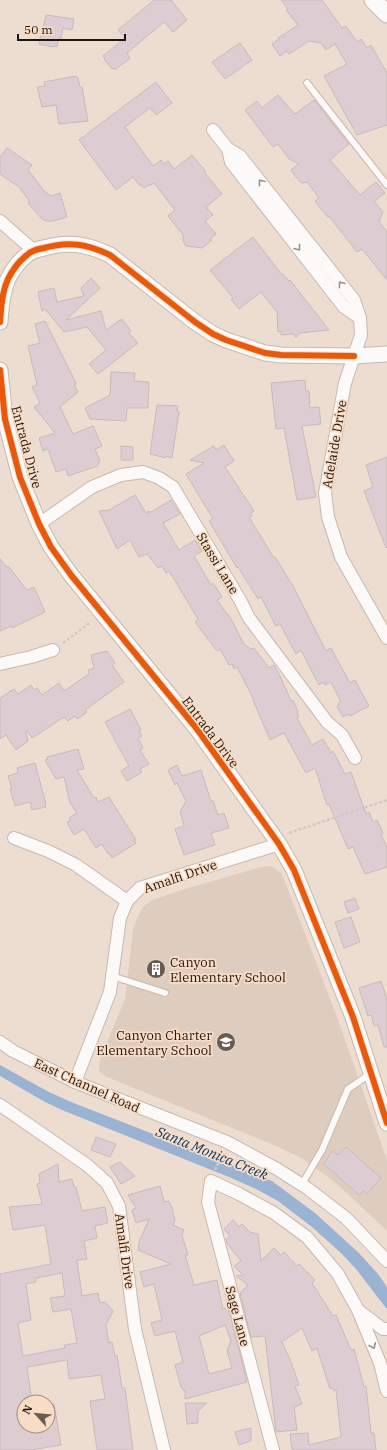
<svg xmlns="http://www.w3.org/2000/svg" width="387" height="1450" font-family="'IBM Plex Serif',serif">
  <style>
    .education { fill: #deccbf }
    .water { fill: #9ab3d2 }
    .building { fill: #ddcdd2; stroke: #c6bbba; fill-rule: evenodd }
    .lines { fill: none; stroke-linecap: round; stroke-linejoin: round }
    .service-casing { stroke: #c6b9b0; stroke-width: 8 }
    .minor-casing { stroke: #c6b9b0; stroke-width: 14 }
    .tertiary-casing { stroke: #c6b9b0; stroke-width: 17 }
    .secondary-casing { stroke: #c6b9b0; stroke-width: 19 }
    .path { stroke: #cecac7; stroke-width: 2.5; stroke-dasharray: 3 2; stroke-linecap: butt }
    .service { stroke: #fcfaf8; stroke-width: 6 }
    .minor { stroke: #fcfaf8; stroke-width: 12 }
    .tertiary { stroke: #fcfaf8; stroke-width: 15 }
    .secondary { stroke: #fcfaf8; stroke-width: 17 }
    .cycleway-casing { stroke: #f9dcc5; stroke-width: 8 }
    .cycleway { stroke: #e8590c; stroke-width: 6 }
    .oneway { stroke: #99938e }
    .labels { text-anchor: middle; stroke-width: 3.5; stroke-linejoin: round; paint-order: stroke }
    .street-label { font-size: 13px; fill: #20160d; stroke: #f9dcc5 }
    .poi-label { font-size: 13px; fill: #20160d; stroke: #f9dcc5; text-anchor: start }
    .water-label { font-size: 14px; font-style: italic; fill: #0a3966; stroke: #f9dcc5 }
  </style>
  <rect width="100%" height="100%" fill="#edddd1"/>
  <path class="education" d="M271,866L276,869L282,874L336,1014L387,1160V1231L347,1193L328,1177L303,1159L274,1145L107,1077L102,1074L99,1070L100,1059L125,999L133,930L137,918L143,907L152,900L181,890L261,867Z"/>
  <path class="water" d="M0,1065L47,1091L71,1102L225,1162L272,1181L315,1213L359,1253L378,1274L387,1287V1308H386L356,1269L342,1254L312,1227L278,1201L258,1190L229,1177L62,1110L45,1102L0,1076Z"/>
  <g class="building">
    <path d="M154,0H171L187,20L173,32L164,22L127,53L130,58L115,70L114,68L112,69L104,59L105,58L103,56L125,38L118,30Z"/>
    <path d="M281,0H322L342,28L346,26L357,42L361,39L367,48L371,45L387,73V125L357,135L324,76L347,64L335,44L326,50L321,43L309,41L289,54L287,51L280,56L272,44L279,39L278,38L298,25L286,10L288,9Z"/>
    <path d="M46,15L74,19L72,30L63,28L61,39L59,38L57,47L54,46L53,47L39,44Z"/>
    <path d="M240,43L252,60L225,79L212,62Z"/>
    <path d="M76,76L77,78H78L80,87H82L88,121L59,124L56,105L42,107L37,87L45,86L44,82Z"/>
    <path d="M156,82L172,103L156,115L150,108L125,127L153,166L161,160L164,164L168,161L174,169L192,155L206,172L205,173L222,194L206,207L213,215L205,221L216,234L210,239L212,240L202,248L186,246L183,241V235L168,216L175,210L154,183L151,185V184L144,188L141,185L140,186L133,177L116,190L79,140Z"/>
    <path d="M278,95L295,114L314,100L349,144L330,160L360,195L376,182L385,193L374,201L383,212L379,222L387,232V280L362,249L357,252L329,216L328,217L321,209L315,201L319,198L307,182L303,183L299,181L291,170L299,164L289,159L278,144L273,147L245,110L257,101L262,108Z"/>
    <path d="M7,148L32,165L28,170L45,192L51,196L60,193L67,217L53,221H46L42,219L28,203L30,202L19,187L0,174V157Z"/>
    <path d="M253,237L282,275L283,274L289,281L290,280L329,330L300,333L296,337L293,334L281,335V331L278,332L277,312L261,292L239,309L231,299L233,298L210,270Z"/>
    <path d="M91,278L100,288L66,320L101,311L106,330L122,319L131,331L129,333L138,343L98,374L89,364L106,350L87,327L64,332L45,309L42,311L38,292L54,288L57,302L84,296L81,288Z"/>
    <path d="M45,321L74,379L76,384L74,385L78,392L60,407L73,434L93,426L102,446L95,449L100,461L97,466L68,476L66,469L56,472L48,449L43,451L39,438L55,433L34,407L40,403L32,387L37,385L28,346L40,343L35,324Z"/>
    <path d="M111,372L135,373L134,381L149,382L148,408H127L126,421L90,419L85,408L110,395Z"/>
    <path d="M305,380L306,391H309L310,408L319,407L321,424L302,426L316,497L297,500L284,428L276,429L271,383Z"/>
    <path d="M157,405L178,406L177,411L179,412L172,458L166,456V458L150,454Z"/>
    <path d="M224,445L234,461L225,467L254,511L251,513L252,516L249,517L274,558L275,557L293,586L326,651L331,648L350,683L355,680L369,706L350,716L349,714L343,717L337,706L339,705L338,704L341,702L331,682L325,685L324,682L319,685L302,652L300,651L296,654L280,624L276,626L261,597L258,599L238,567L237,568L209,521L213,519L186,474L204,463L190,460L214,446L216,450Z"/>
    <path d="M121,446L133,447V460H121Z"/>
    <path d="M387,457V547L386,548L364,491L373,487L366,465Z"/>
    <path d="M135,495L146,513L149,511V513L171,500L180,514L163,523L179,550L195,540L202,551L194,556L211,585L213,583L222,597L217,600L231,619L244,644L251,649L254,648L269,668L274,665L280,676L291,701L293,700L298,712L297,713L299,717L297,718L312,745L323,739L331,753L333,751L345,774L351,772L366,814L369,812L373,822L377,820L383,833L381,834L387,848V867L365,874L353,847L348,849L329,804L327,805L315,768L306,773L284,733L270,740L253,700H254L237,667L234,669L232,664L229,665L220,649L217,651L195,622L198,619L169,571L166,573L162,566L158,568L147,554L139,557L130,540L117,549L99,511L109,510Z"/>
    <path d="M0,559L7,567L8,566L27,590L34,587L45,612L12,628L11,626L0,631Z"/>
    <path d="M107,651L115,663L112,665L124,682L85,710L87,712L77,719L75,716L68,721L64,717L32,738L27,730L26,731L28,741L16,750L6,735L0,739V698L14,689L18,694L31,685L34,690L37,688L42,695L59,683L64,691L89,674L88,670L94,668L91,655Z"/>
    <path d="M130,709L141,730L139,731L142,736L138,738L143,748L140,750L149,764L140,769L142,772L127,781L121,771L129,766L105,722Z"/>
    <path d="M78,749L84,769L77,770L94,798L96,797L98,802L109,797L136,840L134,841L136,843L112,858L110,854H108L102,844L96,848L84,829L74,835L67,822L71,820L69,818L77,813L70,803L64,777L56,779L45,760L48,759L47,757Z"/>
    <path d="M35,763L46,804H45L46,807L32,810L30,802L15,806L10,789H12L8,776L18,773L17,768Z"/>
    <path d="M177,765L182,776L201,770L211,801H213L218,815L224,813L229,828L211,833L215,845L184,855L175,829L184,826L180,812L186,801L177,783L175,785L168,770Z"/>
    <path d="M355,898L359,909L348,913L344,902Z"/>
    <path d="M351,917L360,942L344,948L335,922Z"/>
    <path d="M381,981L387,999V1047H384L378,1025L374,1026L371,1015L368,1016L359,988Z"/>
    <path d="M96,1137L116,1144L110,1157L91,1150Z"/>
    <path d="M346,1147L381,1178L367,1194L363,1191L359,1195L324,1164L332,1151L338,1155Z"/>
    <path d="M120,1162L135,1176L121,1184L110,1167Z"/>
    <path d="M58,1164L59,1182L72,1179L74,1187H76L82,1211L105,1207L108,1223L95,1226L97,1238L84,1241L87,1259L77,1260L82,1296L98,1293L100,1303L105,1302L113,1311L106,1325L109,1343L112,1342L115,1356L117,1355L122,1388H125L133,1450H97L90,1401L105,1399L101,1375L69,1379L67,1360L27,1367L32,1402H24V1426H48V1404H54L61,1445L31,1450H0V1274L51,1264L45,1225L13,1230L9,1207L42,1204L37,1184L40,1183L39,1174ZM62,1273L65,1296L50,1298L53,1312L71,1309L77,1343L64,1345L65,1348L23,1356L18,1323L31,1320L26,1284L36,1282V1278Z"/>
    <path d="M160,1186L164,1202L169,1201L172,1208L175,1220L173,1225L184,1230L182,1235L188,1255H185L194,1285L217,1280L223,1310L228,1306L247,1382L185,1399V1392L181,1387L175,1365L183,1362L175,1331L155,1336L151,1323L162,1320L154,1284L144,1287L140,1272L171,1264L138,1250L139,1242L149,1219L136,1223L132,1210L136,1208L128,1195ZM225,1325L231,1341L227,1350L232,1368L209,1374L199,1336Z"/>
    <path d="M233,1220L239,1227L242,1224L250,1232L258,1234L261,1261L274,1248L281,1255L284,1252L297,1266L299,1264L315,1280L312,1283L333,1316L336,1315L351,1350L354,1349L364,1387L366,1386L371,1433H374L376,1450H292L290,1434L308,1433L309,1445L341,1437L336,1390L334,1391L333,1388L330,1389L317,1348L312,1351L302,1328L282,1342L291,1362L299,1385L295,1386L302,1404L294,1407L297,1430L276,1432L265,1336L251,1337L240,1293L248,1285L236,1276L243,1275L234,1266L241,1261L227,1243L226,1239L230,1236L224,1229Z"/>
    <path d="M185,1403H207L198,1411V1423L187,1424Z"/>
    <path d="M251,1428V1441L239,1445L235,1432Z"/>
  </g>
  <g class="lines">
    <defs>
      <g id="service">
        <path d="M307,83L387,185"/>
        <path d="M112,976L165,993"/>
        <path d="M302,1184L322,1150L348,1089L370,1074"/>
      </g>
      <g id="minor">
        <path d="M213,130L228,149L231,162L344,307L360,318"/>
        <path d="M228,149L240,156L354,300L360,318L361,335L345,383L325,493L328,517L341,557L387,638"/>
        <path d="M0,221L33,250"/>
        <path d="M39,524L92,487L121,475L143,472L159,478L173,487L240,600L249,618L327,722L342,735L355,758"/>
        <path d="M0,664L31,657L53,650"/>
        <path d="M14,838L48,851L76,865L127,901"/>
        <path d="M0,1042L13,1051L75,1082L227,1142L277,1169L307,1188L346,1218L387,1261"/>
        <path d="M75,1082L110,992L120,918L127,901L140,888L279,844"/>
        <path d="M0,1105L87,1165L107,1183L119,1206L135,1329L164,1450"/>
        <path d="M359,1311L383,1329H387"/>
        <path d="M273,1450L208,1202L211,1181L239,1194L274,1213L307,1237L338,1274L358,1310L380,1363L387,1391"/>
      </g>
      <g id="tertiary">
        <path d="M0,322C1,308 2,292 8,279C12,271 19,261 27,255C32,250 38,249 44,248C69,241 87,244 110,255L195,322L213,334L226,340L265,353L281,355L354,356L387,354"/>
        <path d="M0,370L5,419L20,477L39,524L51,547L71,575L197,729L279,844L294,870L353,1017L387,1123"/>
      </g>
      <path id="secondary" d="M373,0L387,14"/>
    </defs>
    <use href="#service" class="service-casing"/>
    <use href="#minor" class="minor-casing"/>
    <use href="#tertiary" class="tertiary-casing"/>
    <use href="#secondary" class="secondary-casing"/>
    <g class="path">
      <path d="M63,643L91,622"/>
      <path d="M289,833L387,800"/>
      <path d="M215,1170L222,1154"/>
    </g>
    <use href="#service" class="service"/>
    <use href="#minor" class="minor"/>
    <use href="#tertiary" class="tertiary"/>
    <use href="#secondary" class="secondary"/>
    <defs>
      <g id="cycleway">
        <path d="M0,322C1,308 2,292 8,279C12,271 19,261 27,255C32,250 38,249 44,248C69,241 87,244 110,255L195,322L213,334L226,340L265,353L281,355L354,356"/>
        <path d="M0,370L5,419L20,477L39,524L51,547L71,575L197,729L279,844L294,870L353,1017L387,1123"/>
      </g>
    </defs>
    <use href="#cycleway" class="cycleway-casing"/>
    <use href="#cycleway" class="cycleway"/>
  </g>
  <defs><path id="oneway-chevron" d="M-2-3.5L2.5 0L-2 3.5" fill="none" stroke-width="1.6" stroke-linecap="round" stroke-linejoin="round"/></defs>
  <g class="oneway">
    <use href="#oneway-chevron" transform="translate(261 182) rotate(-128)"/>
    <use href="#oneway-chevron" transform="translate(298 248) rotate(52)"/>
    <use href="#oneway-chevron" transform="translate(341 284) rotate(-128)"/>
    <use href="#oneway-chevron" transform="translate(373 1346) rotate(67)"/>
  </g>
  <defs>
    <symbol id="building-disc" viewBox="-11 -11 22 22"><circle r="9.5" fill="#685c52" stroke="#f9dcc5"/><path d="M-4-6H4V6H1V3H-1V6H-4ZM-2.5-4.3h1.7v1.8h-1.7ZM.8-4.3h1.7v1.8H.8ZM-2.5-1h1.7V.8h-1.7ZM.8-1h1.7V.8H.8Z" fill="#fff"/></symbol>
    <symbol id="school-disc" viewBox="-11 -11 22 22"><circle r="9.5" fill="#685c52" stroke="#f9dcc5"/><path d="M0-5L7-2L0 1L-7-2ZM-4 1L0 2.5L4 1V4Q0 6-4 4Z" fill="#fff"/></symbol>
  </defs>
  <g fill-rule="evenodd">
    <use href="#building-disc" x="145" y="958" width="22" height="22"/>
    <use href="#school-disc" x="215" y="1031" width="22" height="22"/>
  </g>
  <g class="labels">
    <g class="street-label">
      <text transform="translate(334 444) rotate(-80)" y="5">Adelaide Drive</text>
      <text transform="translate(27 447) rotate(75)" y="5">Entrada Drive</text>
      <text transform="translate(218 563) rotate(59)" y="5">Stassi Lane</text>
      <text transform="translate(211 732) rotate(53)" y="5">Entrada Drive</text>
      <text transform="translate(180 876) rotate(-19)" y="5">Amalfi Drive</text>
      <text transform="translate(87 1085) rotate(24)" y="5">East Channel Road</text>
      <text transform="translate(125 1251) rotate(82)" y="5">Amalfi Drive</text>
      <text transform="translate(238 1316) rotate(75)" y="5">Sage Lane</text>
    </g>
    <g class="poi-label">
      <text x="170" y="967">Canyon<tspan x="170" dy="15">Elementary School</tspan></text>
      <text x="212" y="1040" text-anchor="end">Canyon Charter<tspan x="212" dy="15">Elementary School</tspan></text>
    </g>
    <g class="water-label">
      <text transform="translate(212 1153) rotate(22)" y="5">Santa Monica Creek</text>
    </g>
  </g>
  <g transform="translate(36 1414) rotate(297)"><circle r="19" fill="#f9dcc5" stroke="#a28d7b"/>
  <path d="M0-3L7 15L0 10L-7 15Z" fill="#685c52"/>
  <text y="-6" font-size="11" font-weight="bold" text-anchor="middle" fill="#20160d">N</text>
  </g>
  <path d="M18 34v6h107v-6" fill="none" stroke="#20160d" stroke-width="2"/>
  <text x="24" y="34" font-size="12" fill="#20160d" stroke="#f9dcc5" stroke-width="3" paint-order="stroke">50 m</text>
</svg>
